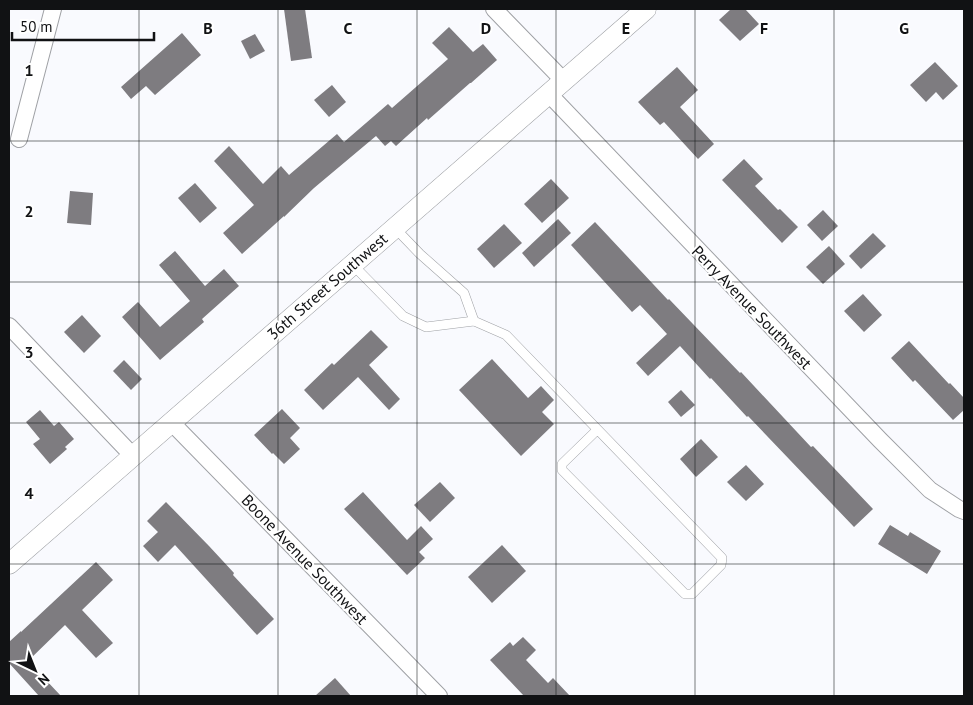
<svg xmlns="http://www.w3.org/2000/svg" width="973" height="705" font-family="'PT Sans',sans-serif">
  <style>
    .building { fill: #7e7c80 }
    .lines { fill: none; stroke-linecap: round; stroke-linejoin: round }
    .service-casing { stroke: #9fa1a5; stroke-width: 10 }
    .minor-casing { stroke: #9fa1a5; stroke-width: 18 }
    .tertiary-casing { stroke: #9fa1a5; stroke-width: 21 }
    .service { stroke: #fff; stroke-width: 9 }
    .minor { stroke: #fff; stroke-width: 16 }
    .tertiary { stroke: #fff; stroke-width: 20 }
    .grid { fill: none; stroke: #111214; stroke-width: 1; stroke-opacity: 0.55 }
    .labels { text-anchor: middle; stroke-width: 4; stroke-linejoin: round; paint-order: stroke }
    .street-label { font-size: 16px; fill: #111214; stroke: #fff }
    .grid-label { font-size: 16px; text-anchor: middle; font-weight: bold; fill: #111214; stroke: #fff; stroke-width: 4; stroke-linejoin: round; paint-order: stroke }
  </style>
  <rect width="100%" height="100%" fill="#f9fafe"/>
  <g class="building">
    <path d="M284,9H305L312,58L291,61Z"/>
    <path d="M731,9H745L759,24L740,41L719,20Z"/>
    <path d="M449,27L473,52L483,44L497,60L471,83H470L428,120L427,118L396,146L391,141L385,146L376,136L314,188L284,217V216L242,254L223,233L254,205L214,161L229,146L263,184L281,166L289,175L337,134L344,142L388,104L392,108L448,59L432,43Z"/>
    <path d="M182,33L201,55L155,95L146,86L131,99L121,87Z"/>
    <path d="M255,34L265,51L250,59L241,41Z"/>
    <path d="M935,62L958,86L943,100L936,92L926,102L910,85Z"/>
    <path d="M677,67L698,90L680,107L714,144L698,159L664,122L660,125L638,102Z"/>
    <path d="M332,85L346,102L329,117L314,100Z"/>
    <path d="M744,159L763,179L755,186L778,210L780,209L798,227L782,243L722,180Z"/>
    <path d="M551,179L569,198L542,223L524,204Z"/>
    <path d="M195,183L217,208L200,223L178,198Z"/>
    <path d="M70,191L93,193L91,225L67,223Z"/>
    <path d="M823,210L838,226L822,241L807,225Z"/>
    <path d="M558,219L571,233L534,267L522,253Z"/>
    <path d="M595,222L668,300L669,299L740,373L741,372L811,447L813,446L873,509L854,527L748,416L747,417L711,378L710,379L680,346L648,376L636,363L667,334L640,305L632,312L571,245Z"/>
    <path d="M504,224L522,243L494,268L477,249Z"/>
    <path d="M873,233L886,246L861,269L849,256Z"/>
    <path d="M829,246L845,264L823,284L806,267Z"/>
    <path d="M175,251L205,286L224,269L239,286L202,319L204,322L160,360L122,317L138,302L160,327L190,301L159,265Z"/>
    <path d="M863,294L882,315L864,332L844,311Z"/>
    <path d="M82,315L101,336L84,353L64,332Z"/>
    <path d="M371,330L388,347L369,365L400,399L389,410L358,377L323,410L304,390L332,363L334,365Z"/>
    <path d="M909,341L949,384L950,383L964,398V410L953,420L915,380L913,382L891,358Z"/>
    <path d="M492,359L528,398L541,386L554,400L542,412L554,424L521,456L459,390Z"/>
    <path d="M124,360L142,379L131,390L113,371Z"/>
    <path d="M681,390L695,405L681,417L668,402Z"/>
    <path d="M282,409L300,428L290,438L300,449L284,464L273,453L272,454L254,435Z"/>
    <path d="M40,410L54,426L59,422L74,439L65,447L67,449L50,464L33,444L40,439L26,422Z"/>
    <path d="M701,439L718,457L696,477L680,459Z"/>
    <path d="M746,465L764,484L746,501L727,482Z"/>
    <path d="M440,482L455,498L430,522L414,505Z"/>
    <path d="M363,492L407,540L421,526L433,539L419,552L425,558L407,575L344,509Z"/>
    <path d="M166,502L209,546L234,573L233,575L274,619L257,635L175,545L158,562L143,546L158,532L147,521Z"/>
    <path d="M890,525L908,536L910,532L941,551L927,574L878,544Z"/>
    <path d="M502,545L526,571L492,603L468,577Z"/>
    <path d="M96,562L113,580L82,610L113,643L96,658L65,625L28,661L61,696H39L9,663V642L21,631V632Z"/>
    <path d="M523,637L536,650L526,660L548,683L553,678L570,696H524L490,660L510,642L513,646Z"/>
    <path d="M335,678L351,696H315Z"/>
  </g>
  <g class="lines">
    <defs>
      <g id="service">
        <path d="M395,228L420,254L464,293L474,321"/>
        <path d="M352,264L403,316L426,327L474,321L506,335L722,558L721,565L692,594H685L562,470V464L597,430"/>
      </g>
      <g id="minor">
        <path d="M494,9L563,80"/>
        <path d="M548,93L880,440L930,490L959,509L964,511"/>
        <path d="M19,139L53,9"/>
        <path d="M9,326L132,455"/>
        <path d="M171,422L439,696"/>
      </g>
      <path id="tertiary" d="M9,564L646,9"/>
    </defs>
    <use href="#service" class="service-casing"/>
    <use href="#minor" class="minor-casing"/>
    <use href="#tertiary" class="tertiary-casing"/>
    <use href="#service" class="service"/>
    <use href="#minor" class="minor"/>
    <use href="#tertiary" class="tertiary"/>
  </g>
  <path class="grid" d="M139,9V696M278,9V696M417,9V696M556,9V696M695,9V696M834,9V696M9,141H964M9,282H964M9,423H964M9,564H964"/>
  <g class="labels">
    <g class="street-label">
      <text transform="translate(327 286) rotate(-41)" y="6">36th Street Southwest</text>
      <text transform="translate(752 307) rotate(46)" y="6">Perry Avenue Southwest</text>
      <text transform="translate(305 559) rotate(46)" y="6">Boone Avenue Southwest</text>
    </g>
  </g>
  <g class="grid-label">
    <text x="208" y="34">B</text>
    <text x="348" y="34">C</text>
    <text x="486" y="34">D</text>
    <text x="626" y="34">E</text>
    <text x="764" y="34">F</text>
    <text x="904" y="34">G</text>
    <text x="29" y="76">1</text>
    <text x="29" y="217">2</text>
    <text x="29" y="358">3</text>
    <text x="29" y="499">4</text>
  </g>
  <rect width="973" height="705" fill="none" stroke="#111214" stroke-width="20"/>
  <g transform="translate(35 670) rotate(137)" stroke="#ffffff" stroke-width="4" paint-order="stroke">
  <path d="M0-4L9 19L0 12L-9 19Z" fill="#111214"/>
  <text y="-8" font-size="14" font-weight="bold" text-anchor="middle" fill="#111214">N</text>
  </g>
  <path d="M12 32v8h142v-8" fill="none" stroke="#111214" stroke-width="2.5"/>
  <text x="20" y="32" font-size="15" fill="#111214" stroke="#ffffff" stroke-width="4" paint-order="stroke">50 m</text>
</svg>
